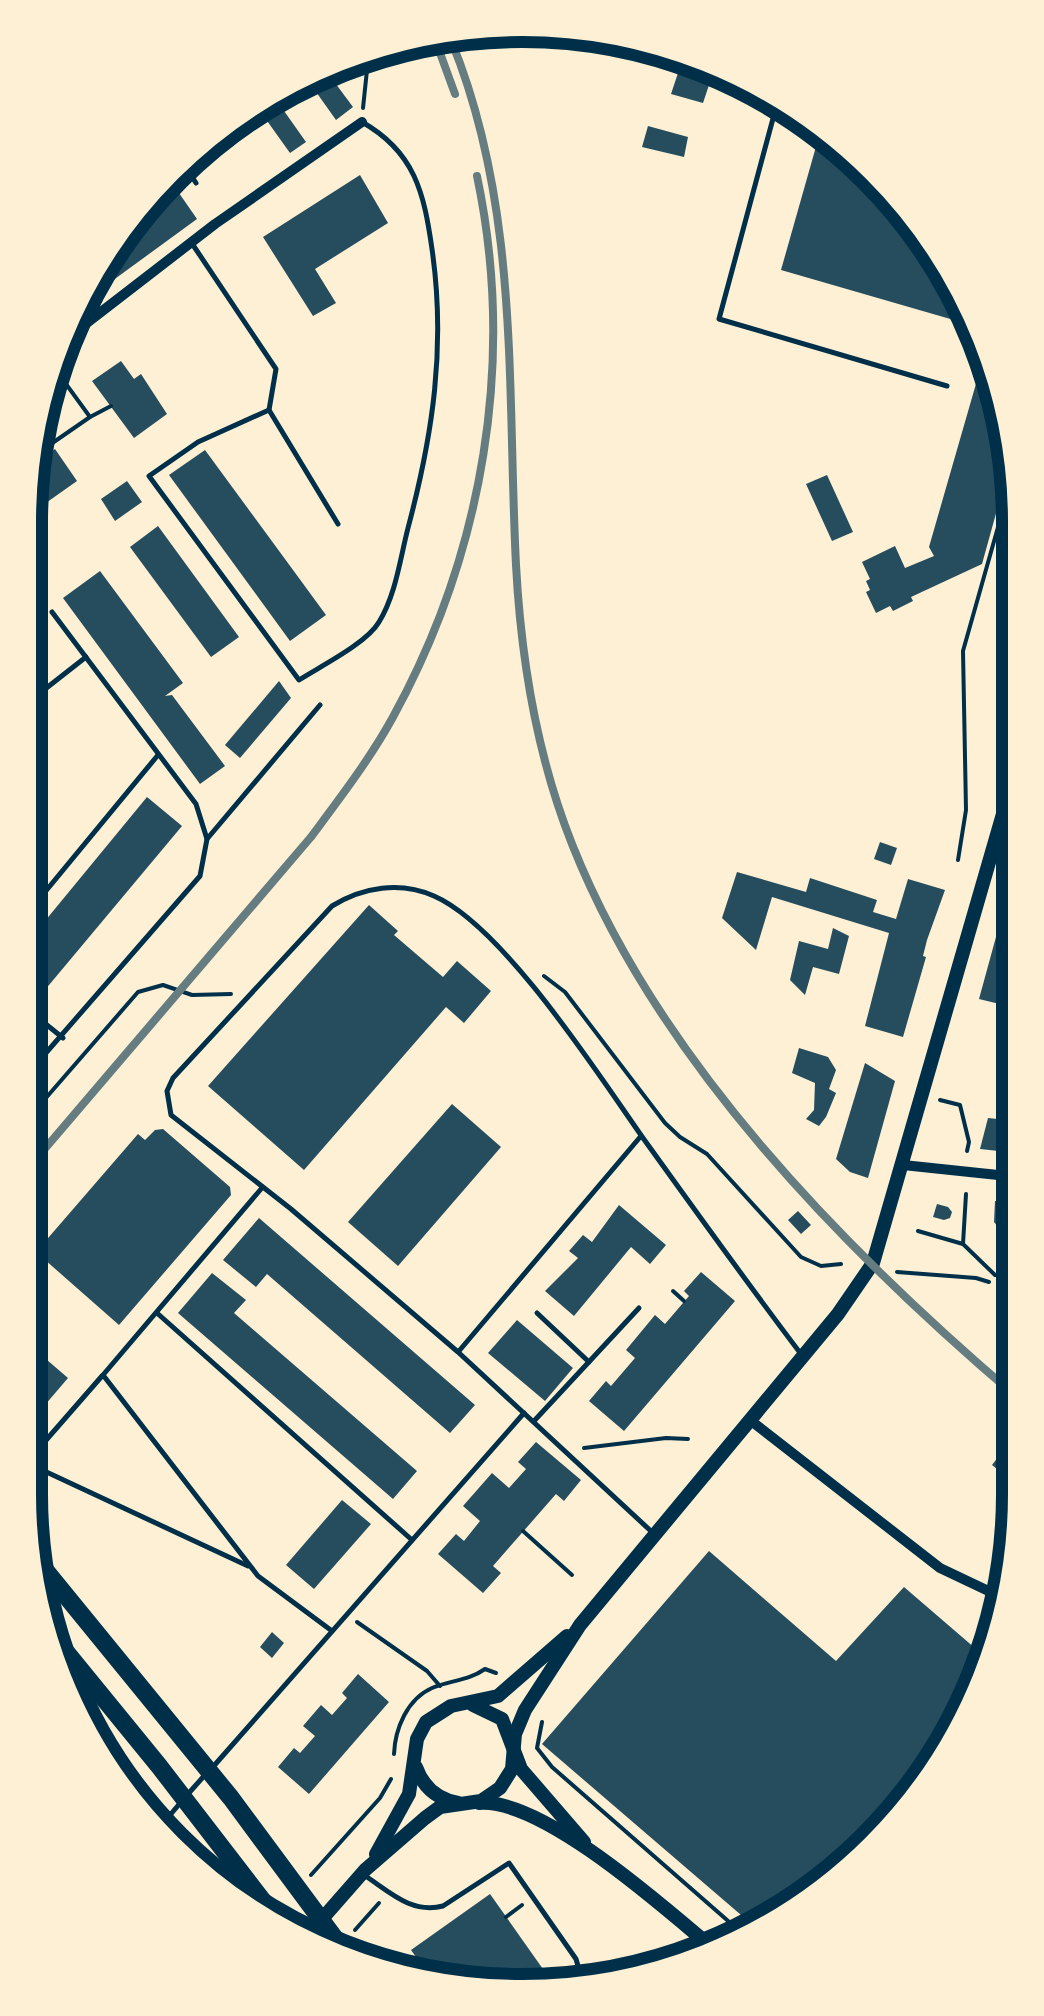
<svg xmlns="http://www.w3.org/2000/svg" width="1044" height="2016" font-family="'Roboto Condensed',sans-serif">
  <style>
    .building { fill: #264d5e }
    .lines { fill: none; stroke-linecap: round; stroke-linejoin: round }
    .path { stroke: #003049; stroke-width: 4 }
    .service { stroke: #003049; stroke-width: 5 }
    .minor { stroke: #003049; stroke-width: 10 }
    .tertiary { stroke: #003049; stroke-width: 14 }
    .primary { stroke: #003049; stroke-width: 18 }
    .rail { stroke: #657d81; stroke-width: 8 }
    .rim { fill: none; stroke: #003049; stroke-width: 12 }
  </style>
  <rect width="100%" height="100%" fill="#fdf0d5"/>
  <g class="building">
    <path d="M327,72L353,107L336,120L309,82Z"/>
    <path d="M678,73L710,82L703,103L671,94Z"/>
    <path d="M277,101L306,142L290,153L260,111Z"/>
    <path d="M648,126L688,137L684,157L642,147Z"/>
    <path d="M821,129L849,148L935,245L978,327L781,270Z"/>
    <path d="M360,175L388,223L315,269L336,303L313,316L263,237Z"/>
    <path d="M170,180L197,219L75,308L77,302Z"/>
    <path d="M986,349L1013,452L982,564L911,597L913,601L893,611L890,606L876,613L866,592L870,590L866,581L870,579L862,562L895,546L905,568L934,556L929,547Z"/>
    <path d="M121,361L134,379L141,374L167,414L134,438L92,381Z"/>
    <path d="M55,449L77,481L26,517V490L33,465Z"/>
    <path d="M205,450L326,615L290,641L169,475Z"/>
    <path d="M827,475L853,532L832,541L806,484Z"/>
    <path d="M127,481L142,502L115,521L101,499Z"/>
    <path d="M158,526L239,637L211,657L130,547Z"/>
    <path d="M100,571L183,683L165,696L172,695L225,766L200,784L63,598Z"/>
    <path d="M279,681L291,698L240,758L225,745Z"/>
    <path d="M147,797L182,826L39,997L26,986V944Z"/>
    <path d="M880,842L897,848L891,865L874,859Z"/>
    <path d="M737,872L806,892L810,878L877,900L873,912L896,919L908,879L945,890L927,940L923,956L926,957L903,1037L865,1026L889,933L772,897L756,950L722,918Z"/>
    <path d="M369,905L398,931L394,935L443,977L457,961L491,991L464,1023L446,1007L304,1170L208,1086Z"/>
    <path d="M999,926L1016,930V1008L979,999Z"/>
    <path d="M833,928L849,936L839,974L813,967L805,995L790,980L799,941L828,949Z"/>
    <path d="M799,1048L828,1057L836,1070L829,1089L836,1093L826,1117L819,1126L806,1119L814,1110L815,1083L792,1073Z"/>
    <path d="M865,1063L895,1081L868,1178L850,1172L836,1159Z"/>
    <path d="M452,1104L501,1147L398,1266L348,1222Z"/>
    <path d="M988,1118L1017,1121V1153L980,1149Z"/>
    <path d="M163,1129L230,1187L231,1195L119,1325L36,1252L138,1134L145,1140L155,1130Z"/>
    <path d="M995,1201L1017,1203V1238L1011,1243L994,1222Z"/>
    <path d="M937,1204L948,1207L952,1212L950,1218L944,1220L933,1217Z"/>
    <path d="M619,1205L666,1245L650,1264L631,1247L574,1316L545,1291L578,1258L569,1251L583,1235L592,1242Z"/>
    <path d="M798,1211L811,1225L801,1234L788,1220Z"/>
    <path d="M259,1218L475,1405L450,1433L267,1274L256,1287L223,1260Z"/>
    <path d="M701,1272L735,1301L624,1431L589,1401L606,1381L611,1386L635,1358L626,1350L655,1315L665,1324L689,1296L684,1291Z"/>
    <path d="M212,1273L246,1300L234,1313L417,1471L393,1499L178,1313Z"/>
    <path d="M25,1275L46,1293L34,1306L25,1299Z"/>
    <path d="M517,1320L573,1368L545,1401L488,1353Z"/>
    <path d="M25,1341L68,1378L33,1419L25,1412Z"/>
    <path d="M536,1442L581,1480L564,1501L556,1494L493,1566L501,1573L483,1593L438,1554L456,1534L464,1541L480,1521L463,1506L492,1473L509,1488L526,1469L518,1462Z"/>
    <path d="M1008,1444L1018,1451V1486L992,1465Z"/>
    <path d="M342,1500L371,1524L314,1589L286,1565Z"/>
    <path d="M709,1551L836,1661L904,1587L983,1655L967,1714L907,1794L835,1877L755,1927L542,1744Z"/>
    <path d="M272,1632L284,1643L272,1658L260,1647Z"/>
    <path d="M358,1674L389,1702L309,1794L278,1767L294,1748L300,1753L315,1736L303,1726L321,1705L332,1715L347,1698L342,1693Z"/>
    <path d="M490,1894L557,1989L431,1978L411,1950Z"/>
  </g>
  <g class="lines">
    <g class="path">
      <path d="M363,108L367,70L375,50"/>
      <path d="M90,417L111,406"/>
      <path d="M35,455L90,417L58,373"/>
      <path d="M958,860L966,810L963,651L1015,467"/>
      <path d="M544,976L565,992L665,1123L680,1137L707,1154L801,1257L821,1266L841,1264"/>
      <path d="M940,1100L960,1105L969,1142L967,1151"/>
      <path d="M25,1122L138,992L163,985L192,995L231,994"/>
      <path d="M918,1231L963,1244L995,1275"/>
      <path d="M963,1244L966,1194"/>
      <path d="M897,1272L976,1278L989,1282"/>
      <path d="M673,1291L684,1301"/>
      <path d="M584,1448L666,1438L688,1439"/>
      <path d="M523,1531L572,1575"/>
      <path d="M357,1622L427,1671L440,1686"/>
      <path d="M542,1722L537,1748L552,1767L743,1934"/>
      <path d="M394,1754C395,1729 407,1699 432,1688C451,1680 468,1681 485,1669L496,1673"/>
      <path d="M311,1875L380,1798L391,1779"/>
      <path d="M506,1917L522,1905"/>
      <path d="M355,1930L379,1903"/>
    </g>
    <g class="service">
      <path d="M778,100L719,319L947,386"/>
      <path d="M183,163L196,183"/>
      <path d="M193,245L276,369L269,410L338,524"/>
      <path d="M269,410L198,442L149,476L299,680C321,666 367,643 379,622C396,594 400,559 408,528C433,434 446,346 432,249C424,193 415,152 362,122"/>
      <path d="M26,704L86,657"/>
      <path d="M207,839L320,705"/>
      <path d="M26,915L158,755"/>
      <path d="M26,1008L63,1038"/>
      <path d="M25,1077L200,876L207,839L196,804L52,612"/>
      <path d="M261,1189L103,1375L258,1576L332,1631"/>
      <path d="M157,1313L412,1540"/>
      <path d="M537,1313L589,1362"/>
      <path d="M459,1351L641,1136"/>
      <path d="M534,1421L639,1308"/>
      <path d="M25,1462L248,1566"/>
      <path d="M27,1462L102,1376"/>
      <path d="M653,1533L458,1352L291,1209L171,1115L167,1091L173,1078L332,906C363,887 400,881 434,896C503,926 598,1074 643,1138C695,1210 747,1283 801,1354"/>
      <path d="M212,1768L524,1413"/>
      <path d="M188,1794L204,1776"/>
      <path d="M160,1827L181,1802"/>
      <path d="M364,1875C390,1892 411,1914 443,1906L509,1863L576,1959L583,1983"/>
    </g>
    <g class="minor">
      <path d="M66,339L215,224L362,122"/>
      <path d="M903,1165L1017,1177"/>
      <path d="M1003,1287L1017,1300"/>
      <path d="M750,1420L940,1568L999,1596"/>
    </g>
    <g class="tertiary">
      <path d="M473,1705L502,1719L521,1769L584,1842"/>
      <path d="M416,1767C423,1787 437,1799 458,1803"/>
      <path d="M479,1803C543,1798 666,1909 716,1951"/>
      <path d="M376,1854L409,1794L417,1739L426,1722L451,1706L498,1696L567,1636"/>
      <path d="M308,1935L365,1870L425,1818L440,1807L481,1801L500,1788L512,1769L515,1734L525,1710L580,1625L838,1314L873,1263L1016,769"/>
    </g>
    <g class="primary">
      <path d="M36,1559L231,1798L345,1952"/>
      <path d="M48,1630L159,1766L279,1922"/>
    </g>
    <g class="rail">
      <path d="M451,40C520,208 507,388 516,565C521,659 537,756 572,844C657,1059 844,1250 1018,1398"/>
      <path d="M436,42L455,94"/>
      <path d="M25,1172L311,837C340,798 370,759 393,717C483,553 516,361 477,176"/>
    </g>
  </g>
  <path d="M0 0H1044V2016H0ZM522 42H522A480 480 0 0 1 1002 522V1494A480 480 0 0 1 522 1974H522A480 480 0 0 1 42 1494V522A480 480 0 0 1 522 42Z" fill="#fdf0d5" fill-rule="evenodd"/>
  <path class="rim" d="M522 42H522A480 480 0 0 1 1002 522V1494A480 480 0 0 1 522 1974H522A480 480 0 0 1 42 1494V522A480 480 0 0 1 522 42Z"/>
</svg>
